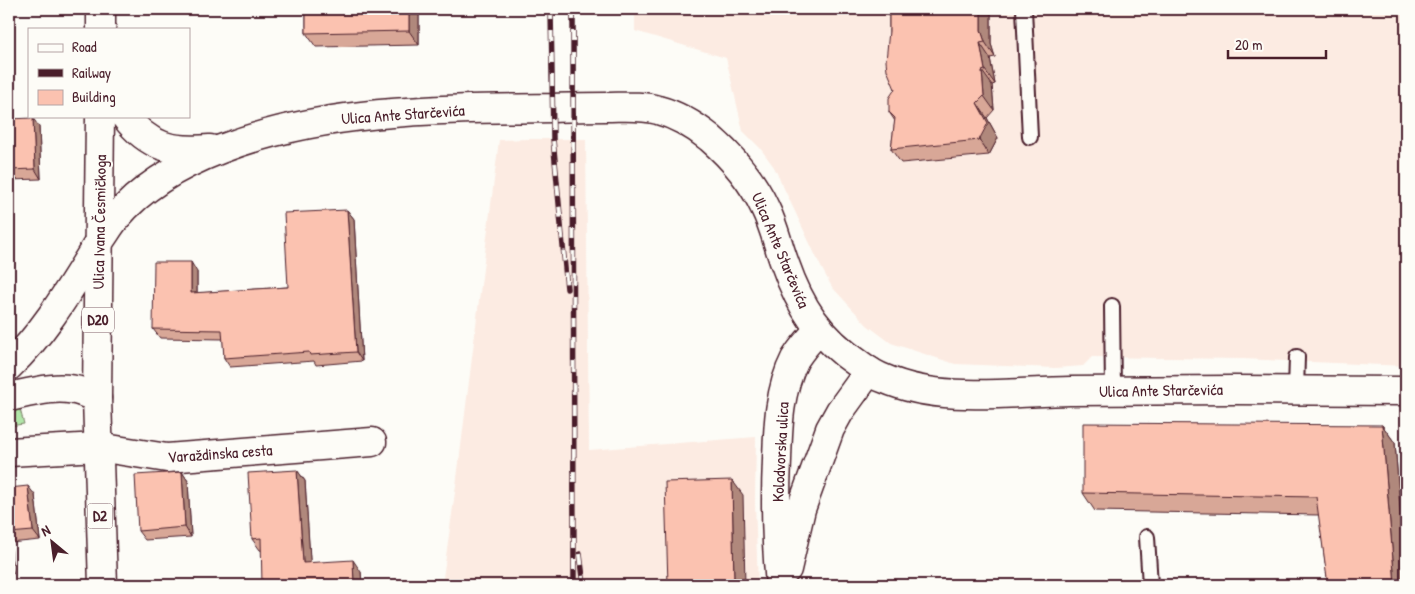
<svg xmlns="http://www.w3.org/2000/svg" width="1415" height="594" font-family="'Patrick Hand',sans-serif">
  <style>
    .built { fill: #fcebe2 }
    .green { fill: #b1e6a8; stroke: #7e826a }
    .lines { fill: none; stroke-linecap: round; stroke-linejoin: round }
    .lane-casing { stroke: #4a1f2b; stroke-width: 18 }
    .street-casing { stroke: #4a1f2b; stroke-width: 31 }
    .secondary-casing { stroke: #4a1f2b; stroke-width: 31 }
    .primary-casing { stroke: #4a1f2b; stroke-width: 31 }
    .lane { stroke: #fdfcf7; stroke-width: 14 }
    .street { stroke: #fdfcf7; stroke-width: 28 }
    .secondary { stroke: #fdfcf7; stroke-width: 28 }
    .primary { stroke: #fdfcf7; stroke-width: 28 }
    .rail-casing { stroke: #4a1f2b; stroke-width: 5.5 }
    .rail { stroke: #fdfcf7; stroke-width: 4; stroke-dasharray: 11; stroke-linecap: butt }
    .wall { fill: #d8a797; stroke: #4a1f2b }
    .shaded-wall { fill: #b0887b; stroke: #4a1f2b }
    .building { fill: #fbc2b0; stroke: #4a1f2b }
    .labels { text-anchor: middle; stroke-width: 4; stroke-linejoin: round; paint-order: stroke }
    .shield { fill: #fdfcf7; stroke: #806168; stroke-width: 1 }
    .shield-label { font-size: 15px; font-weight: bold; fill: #4a1f2b }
    .street-label { font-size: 16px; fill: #4a1f2b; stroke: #fdfcf7 }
  </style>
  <rect width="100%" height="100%" fill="#fdfcf7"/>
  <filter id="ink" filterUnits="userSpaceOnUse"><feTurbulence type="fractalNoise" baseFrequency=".02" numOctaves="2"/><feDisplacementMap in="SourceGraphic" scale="10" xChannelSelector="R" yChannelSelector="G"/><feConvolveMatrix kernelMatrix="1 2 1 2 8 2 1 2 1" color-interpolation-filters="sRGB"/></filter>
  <g filter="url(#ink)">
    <g class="built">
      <path d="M635,9H1406V366L1242,359L1092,357L1083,366L1056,368L955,364L891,343L867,325L832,287L821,267L774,167L760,148L743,131L726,58L635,31Z"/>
      <path d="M526,139H586L589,450L756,437L755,502L758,585H442L457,478L499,140Z"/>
    </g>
    <path class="green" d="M20,409L24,424L9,426V412Z"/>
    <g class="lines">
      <defs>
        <g id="lane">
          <path d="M1024,9L1030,137"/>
          <path d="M1112,306L1113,391"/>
          <path d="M1296,390L1297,357"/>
          <path d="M1147,537L1150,585"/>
        </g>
        <path id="street" d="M98,447L167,458L372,442"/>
        <g id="secondary">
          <path d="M125,116C149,148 173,152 210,149"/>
          <path d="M99,242C105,234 110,225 116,218C143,185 182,164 221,149C326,108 443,109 553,108C571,107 588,107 606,107C623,107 641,105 658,110C677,115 695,126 710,138C733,158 752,180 765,208C774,226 778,246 785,264C800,307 820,338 859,364C867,370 876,376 885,379C940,403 1011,392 1070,391C1125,391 1179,390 1234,390C1292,390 1349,391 1406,391"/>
          <path d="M787,569L801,509L830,429L840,411L869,371"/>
          <path d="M780,585C776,543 775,502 777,460C778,426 779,390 795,359C802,348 810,339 819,330"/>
        </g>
        <g id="primary">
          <path d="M101,9V29"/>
          <path d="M100,116L97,398L103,585"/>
          <path d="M9,366C46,331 72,285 99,242"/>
          <path d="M9,397C32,392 59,384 82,392C87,394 92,396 97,398"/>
          <path d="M9,452L98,447"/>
        </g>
      </defs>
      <use href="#lane" class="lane-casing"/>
      <use href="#street" class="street-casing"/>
      <use href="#secondary" class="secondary-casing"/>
      <use href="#primary" class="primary-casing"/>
      <use href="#lane" class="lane"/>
      <use href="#street" class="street"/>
      <use href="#secondary" class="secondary"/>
      <use href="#primary" class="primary"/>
      <defs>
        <g id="rail">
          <path d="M551,9L553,139L567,289"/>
          <path d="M573,9L574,585"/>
          <path d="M580,554L584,585"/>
        </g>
      </defs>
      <use href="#rail" class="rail-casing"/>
      <use href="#rail" class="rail"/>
    </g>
    <g class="wall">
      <path d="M306,9H419V45L316,47L306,33Z"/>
      <path d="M889,9H991V44L995,57L990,58L995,84L992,85L994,110L987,118L998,138L989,155L901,163L891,149L895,121L889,112L895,89L889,31Z"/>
      <path d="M9,119L39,127L41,179L9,180Z"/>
      <path d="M347,210L354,219L362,361L316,365L314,361L230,367L224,358L223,339L160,338L153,329L197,272V293L288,287Z"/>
      <path d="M1382,425L1395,443L1406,585H1328L1319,515L1095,511L1083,493Z"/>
      <path d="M297,470L305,481L310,562L361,572L362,585L260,550L252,539Z"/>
      <path d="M182,472L188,481L191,537L145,540L138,531Z"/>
      <path d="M9,488L35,495L40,540L10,543L13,574L9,575Z"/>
    </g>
    <g class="shaded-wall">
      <path d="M409,9H419V45L409,31Z"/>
      <path d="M981,9H991V44L995,57L985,42L981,30Z"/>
      <path d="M980,43L990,58L995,84L985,70Z"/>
      <path d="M982,71L992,85L994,110L984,96Z"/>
      <path d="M977,103L987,118L998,138L989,155L979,140Z"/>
      <path d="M33,118L39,127L41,179L35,169Z"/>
      <path d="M347,210L354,219L362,361L356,352Z"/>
      <path d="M191,262L197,272V302L191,293Z"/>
      <path d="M1382,425L1395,443L1406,585H1395Z"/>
      <path d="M297,470L305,481L311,574L303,563Z"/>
      <path d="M182,472L188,481L191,537L185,527Z"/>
      <path d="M732,480L743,495L745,585H734Z"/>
      <path d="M28,486L35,495L40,540L33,531Z"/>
      <path d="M9,542L10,543L13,574L9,567Z"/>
      <path d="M353,560L361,572L362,585H354Z"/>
    </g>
    <g class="building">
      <path d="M306,9H409V31L306,33Z"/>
      <path d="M889,9H981V30L985,42L980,43L985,70L982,71L984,96L977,103L988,123L979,140L891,149L895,118L889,112V98L895,89L887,70L886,61L889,31Z"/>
      <path d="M33,118L35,169L9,170V119Z"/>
      <path d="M347,210L356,352L310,355L309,352L224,358L222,330L153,329L154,262H191V293L288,287L284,213Z"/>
      <path d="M1083,423L1382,425L1395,585H1328L1316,497L1083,493Z"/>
      <path d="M297,470L303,563L353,560L354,585H262L261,538L252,539L248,473Z"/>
      <path d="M182,472L185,527L138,531L135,475Z"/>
      <path d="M732,480L734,585H668L665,482Z"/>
      <path d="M28,486L33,531L9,533V488Z"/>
    </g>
  </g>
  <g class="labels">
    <g class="shield">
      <rect x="82" y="307.5" width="32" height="25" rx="4"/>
      <rect x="87.5" y="503.5" width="25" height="25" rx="4"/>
    </g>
    <g class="shield-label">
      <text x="98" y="325">D20</text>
      <text x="100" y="521">D2</text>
    </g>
    <g class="street-label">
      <text transform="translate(403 114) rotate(-4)" y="6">Ulica Ante Starčevića</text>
      <text transform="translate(99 222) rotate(-89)" y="6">Ulica Ivana Česmičkoga</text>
      <text transform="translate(781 250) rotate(67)" y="6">Ulica Ante Starčevića</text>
      <text transform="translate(1161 390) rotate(-1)" y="6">Ulica Ante Starčevića</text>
      <text transform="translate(780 452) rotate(-87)" y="6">Kolodvorska ulica</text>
      <text transform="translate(220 453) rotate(-4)" y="6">Varaždinska cesta</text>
    </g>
  </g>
  <rect width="1415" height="594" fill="none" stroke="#fdfcf7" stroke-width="30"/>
  <rect x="15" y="15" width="1385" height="564" fill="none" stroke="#4a1f2b" stroke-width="2" filter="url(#ink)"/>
  <rect x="28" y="28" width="162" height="90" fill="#fdfcf7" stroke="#b5a4a5"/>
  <rect x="38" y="44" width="25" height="8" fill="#fdfcf7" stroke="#b5a4a5"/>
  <text x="72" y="52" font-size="15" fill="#4a1f2b">Road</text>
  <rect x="38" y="69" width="25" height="8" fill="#4a1f2b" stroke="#b5a4a5"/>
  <text x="72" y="78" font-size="15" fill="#4a1f2b">Railway</text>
  <rect x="38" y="90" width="25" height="15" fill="#fbc2b0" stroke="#b5a4a5"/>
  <text x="72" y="102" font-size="15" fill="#4a1f2b">Building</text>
  <g transform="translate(52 542) rotate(331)" stroke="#fdfcf7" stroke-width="4" paint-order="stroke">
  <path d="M0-4L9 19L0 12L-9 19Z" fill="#4a1f2b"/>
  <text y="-8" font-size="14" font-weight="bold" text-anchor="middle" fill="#4a1f2b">N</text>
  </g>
  <path d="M1228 50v8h98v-8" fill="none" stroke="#4a1f2b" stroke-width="2.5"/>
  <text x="1235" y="50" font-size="15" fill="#4a1f2b" stroke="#fdfcf7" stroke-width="4" paint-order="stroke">20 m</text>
</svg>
